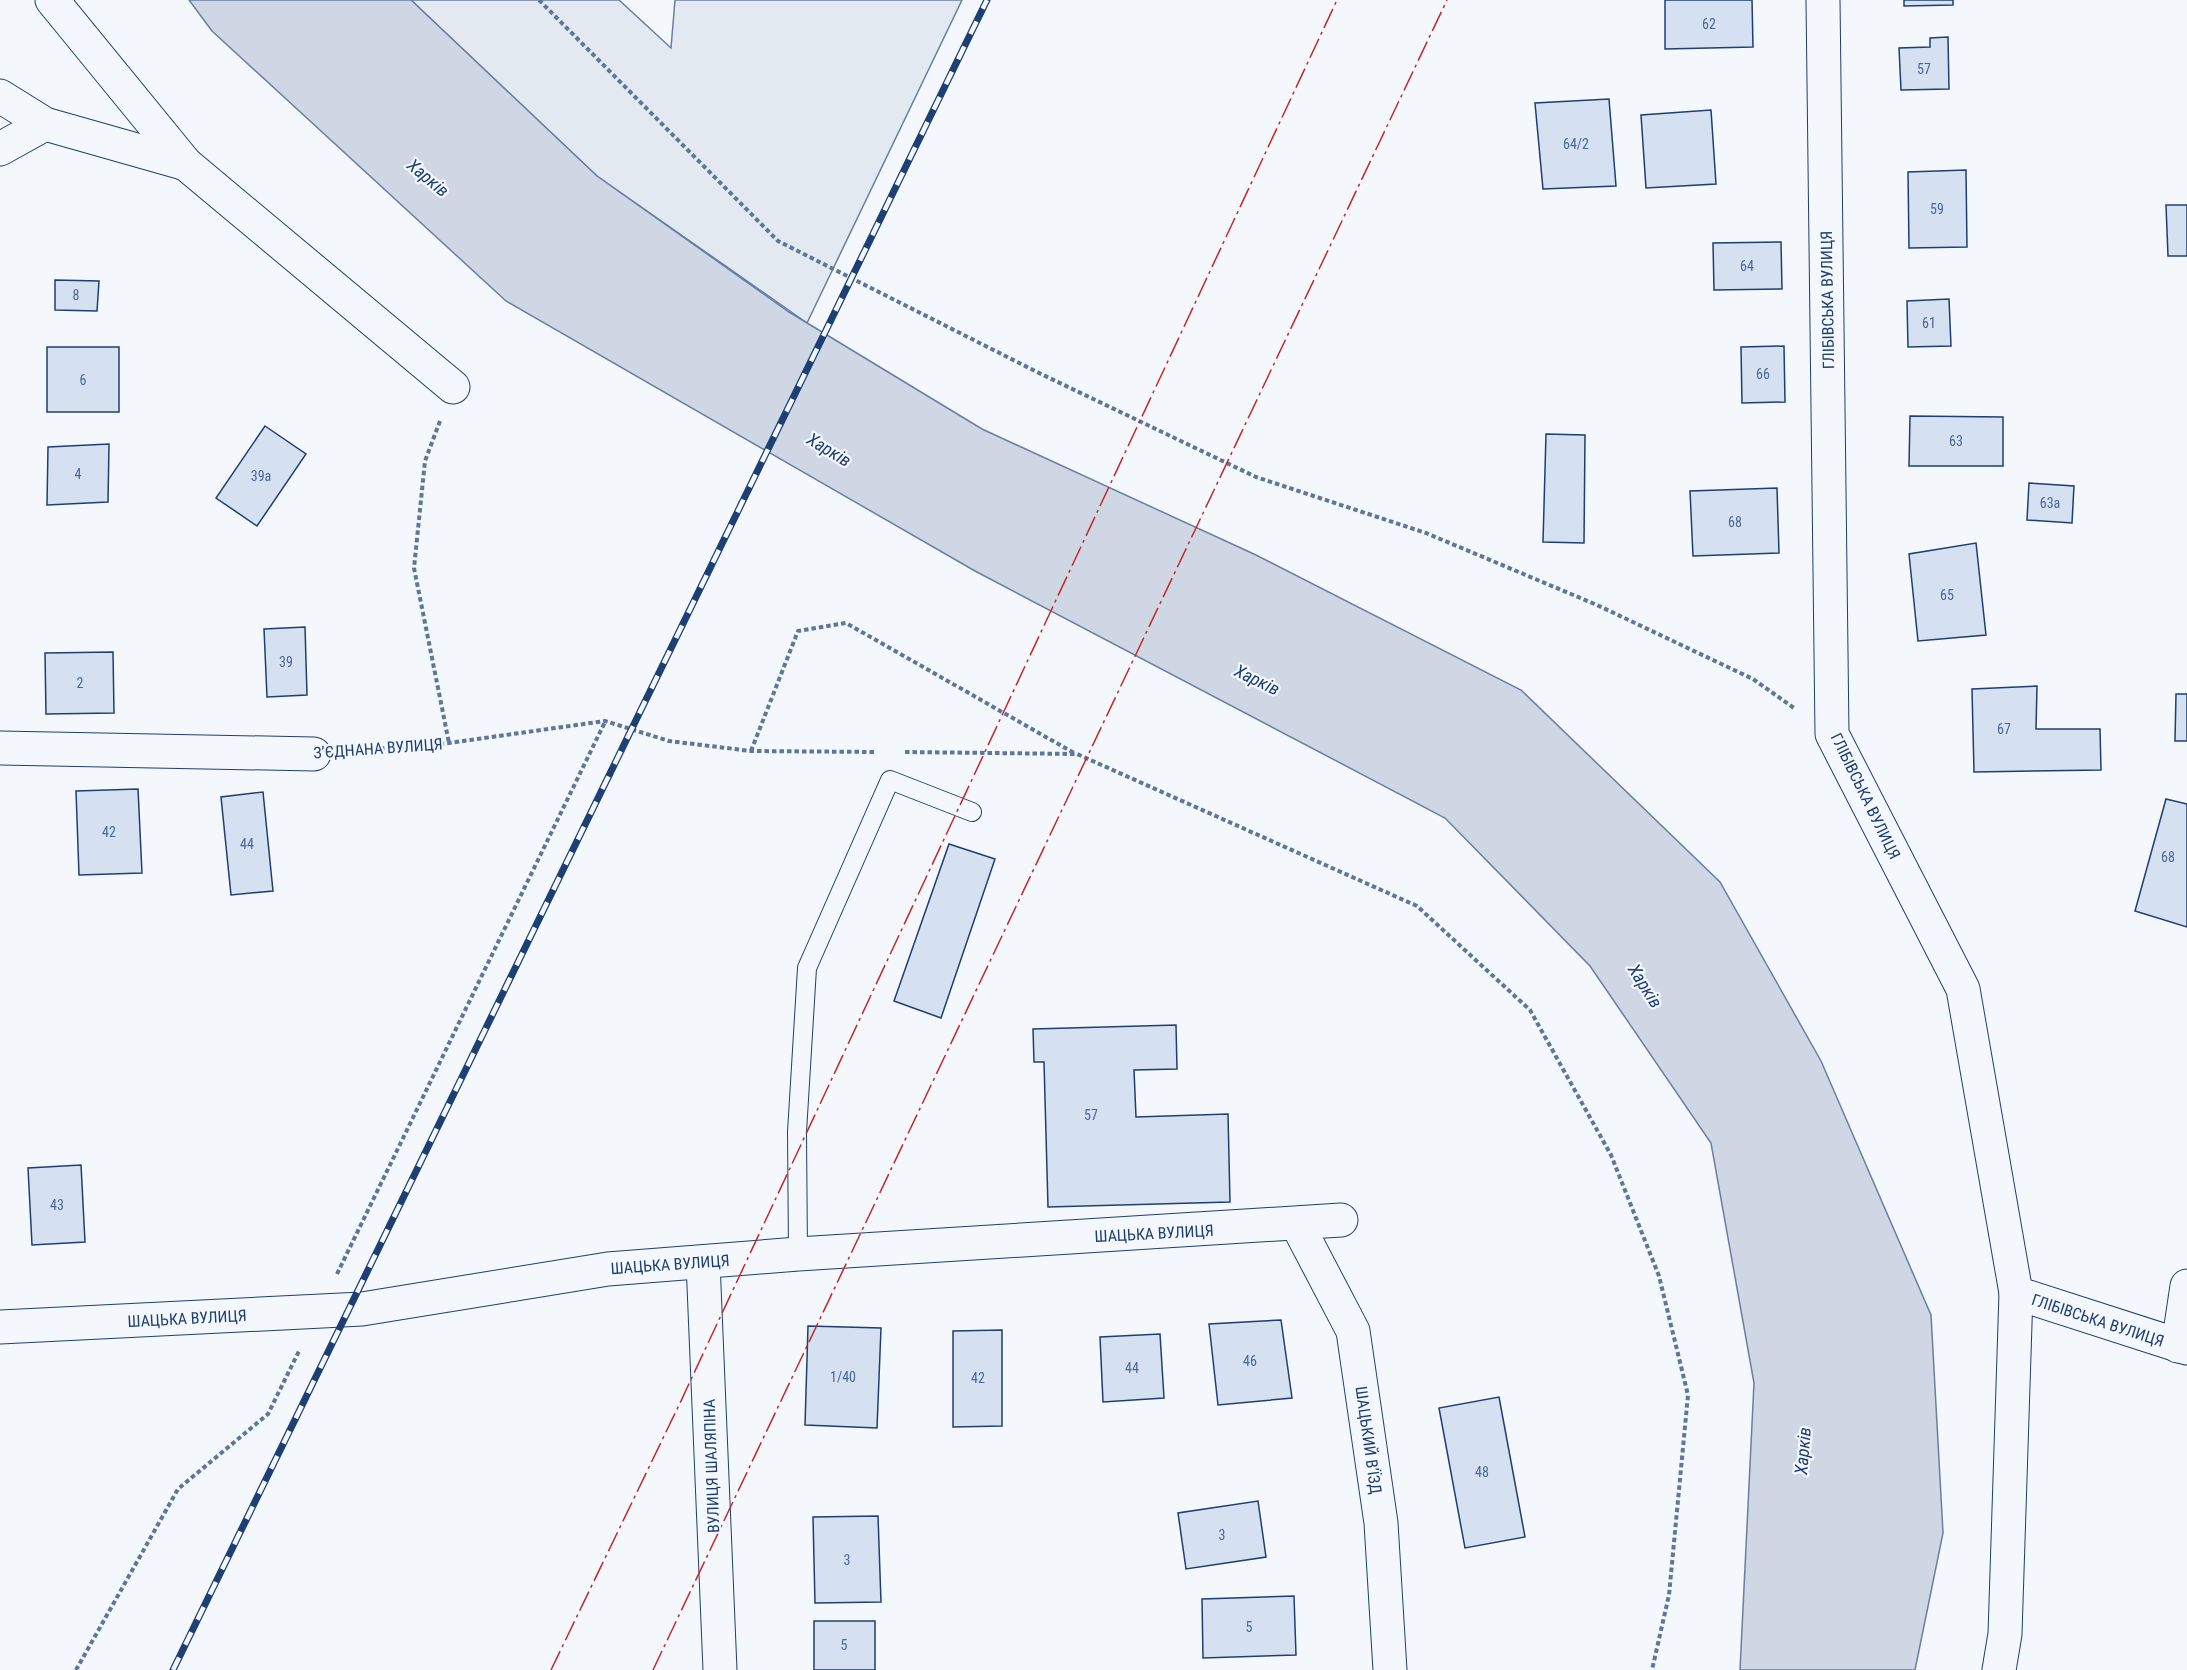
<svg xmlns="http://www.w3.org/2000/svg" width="2187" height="1670" font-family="'Roboto Condensed',sans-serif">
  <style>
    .green { fill: #e3e9f0; stroke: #687fa3; stroke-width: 1.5 }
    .water { fill: #cfd7e4; stroke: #687fa3; stroke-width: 1.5 }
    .building { fill: #d5e0f0; stroke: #1d3f73; stroke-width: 1.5 }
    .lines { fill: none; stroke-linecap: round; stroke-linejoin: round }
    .lane-casing { stroke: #1d3f73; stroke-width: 20 }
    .street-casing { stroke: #1d3f73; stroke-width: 35 }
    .path { stroke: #5e769c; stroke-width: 4; stroke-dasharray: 4.5 3; stroke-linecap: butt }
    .lane { stroke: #f4f7fb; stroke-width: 18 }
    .street { stroke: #f4f7fb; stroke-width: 33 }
    .rail-casing { stroke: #1d3f73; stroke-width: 7 }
    .rail { stroke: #f4f7fb; stroke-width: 4.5; stroke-dasharray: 14; stroke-linecap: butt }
    .power { stroke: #c62828; stroke-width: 1.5; stroke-dasharray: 21 4.5 3 4.5; stroke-linecap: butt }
    .labels { text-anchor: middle; stroke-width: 4.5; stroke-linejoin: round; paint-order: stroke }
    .number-label { font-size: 14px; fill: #4b6792 }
    .street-label { font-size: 16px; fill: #1d3f73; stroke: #f4f7fb }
    .water-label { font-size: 18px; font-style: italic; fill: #1d3f73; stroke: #f4f7fb }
  </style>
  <rect width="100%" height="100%" fill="#f4f7fb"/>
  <path class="green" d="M411,0H619L671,48L675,0H962L807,323L597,176Z"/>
  <path class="water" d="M189,0H411L597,176L789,312L982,429L1256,555L1521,690L1720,882L1821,1061L1931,1315L1943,1533L1915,1670H1740L1754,1383L1711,1143L1590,966L1445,818L975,571L506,301L212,31Z"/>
  <g class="building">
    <path d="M1665,0H1752L1753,47L1665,49Z"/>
    <path d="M1904,0H1953V5L1904,6Z"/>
    <path d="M1948,37L1949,89L1901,90L1899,48L1930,47V38Z"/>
    <path d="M1609,99L1616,186L1543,189L1535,103Z"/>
    <path d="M1711,110L1716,184L1646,188L1641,115Z"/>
    <path d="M1966,170L1967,247L1909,248L1908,172Z"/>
    <path d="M2166,205H2187V256H2168Z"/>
    <path d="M1781,242L1782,289L1714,290L1713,243Z"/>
    <path d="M55,280L99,281L97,311L55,310Z"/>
    <path d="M1949,299L1951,346L1908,347L1907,301Z"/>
    <path d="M1784,346L1785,402L1742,403L1741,347Z"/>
    <rect x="47" y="347" width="72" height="65"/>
    <path d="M1910,416L2003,417V466H1909Z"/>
    <path d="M265,426L306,454L257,526L216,498Z"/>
    <path d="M1546,434L1585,435L1584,543L1543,542Z"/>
    <path d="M109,444L108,502L47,505L48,447Z"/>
    <path d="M2029,483L2074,486L2072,523L2027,520Z"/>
    <path d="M1777,488L1779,553L1693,556L1690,491Z"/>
    <path d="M1976,543L1986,635L1918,641L1909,554Z"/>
    <path d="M305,627L307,695L267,697L264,629Z"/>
    <path d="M113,652L114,713L46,714L45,653Z"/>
    <path d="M2037,686L2036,729H2100L2101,770L1974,772L1972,689Z"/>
    <path d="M2176,694H2187V741H2175Z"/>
    <path d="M138,789L142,873L79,875L76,791Z"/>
    <path d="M263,792L273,891L231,895L221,797Z"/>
    <path d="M2166,799L2187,804V927L2135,911Z"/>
    <path d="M949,844L995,859L941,1018L894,1001Z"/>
    <path d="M1176,1025L1177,1069L1134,1070L1136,1117L1228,1114L1230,1202L1048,1207L1044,1062H1034L1033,1029Z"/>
    <path d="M81,1165L85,1242L32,1245L28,1168Z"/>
    <path d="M1281,1320L1292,1398L1218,1405L1209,1324Z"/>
    <path d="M808,1326L881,1328L877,1428L805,1425Z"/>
    <path d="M1002,1330V1426L953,1427V1331Z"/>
    <path d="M1160,1334L1164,1398L1103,1402L1100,1337Z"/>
    <path d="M1499,1397L1525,1537L1465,1548L1439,1408Z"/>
    <path d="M1258,1501L1266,1557L1186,1569L1178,1513Z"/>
    <path d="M878,1516L881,1602L815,1603L813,1517Z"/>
    <path d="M1294,1596L1296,1655L1203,1658L1202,1599Z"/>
    <rect x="814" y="1621" width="61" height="49"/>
  </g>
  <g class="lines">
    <defs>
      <path id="lane" d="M798,1254L797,1132L807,968L890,780L972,812"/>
      <g id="street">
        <path d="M52,0L186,164L453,387"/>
        <path d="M1823,0L1832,734L1963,989L2016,1293L2187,1348"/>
        <path d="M0,96L45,124L186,164"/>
        <path d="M0,149L45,124"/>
        <path d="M0,748L314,754"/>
        <path d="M1297,1224L1353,1331L1381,1523L1390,1670"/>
        <path d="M703,1262L720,1670"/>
        <path d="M0,1327L362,1309L608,1269L798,1254L1341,1220"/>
        <path d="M2178,1346L2187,1286"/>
        <path d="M1999,1670L2005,1634L2016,1293"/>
      </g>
    </defs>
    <use href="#lane" class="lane-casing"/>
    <use href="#street" class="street-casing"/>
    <g class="path">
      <path d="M539,0L778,241L1039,373L1256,477L1426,533L1597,605L1753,679L1794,708"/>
      <path d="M440,421L425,461L414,568L449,743"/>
      <path d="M350,751L449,743L605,721L669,741L751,751L877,752"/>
      <path d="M751,751L798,631L846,623L1074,753"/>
      <path d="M905,752L1077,754L1417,906L1530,1010L1611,1155L1659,1276L1688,1395L1669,1595L1652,1670"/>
      <path d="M337,1274L605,722"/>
      <path d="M76,1670L178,1489L268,1414L299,1351"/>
    </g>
    <use href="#lane" class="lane"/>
    <use href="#street" class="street"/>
    <defs>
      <path id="rail" d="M173,1670L987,0"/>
    </defs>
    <use href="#rail" class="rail-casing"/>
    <use href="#rail" class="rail"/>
    <g class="power">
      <path d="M551,1670L680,1403L1337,0"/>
      <path d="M653,1670L1447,0"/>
    </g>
  </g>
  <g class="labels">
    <g class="number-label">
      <text x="1709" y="29">62</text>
      <text x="1924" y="74">57</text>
      <text x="1576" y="149">64/2</text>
      <text x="1937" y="214">59</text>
      <text x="1747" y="271">64</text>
      <text x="76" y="300">8</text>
      <text x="1929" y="328">61</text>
      <text x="1763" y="379">66</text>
      <text x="83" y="385">6</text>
      <text x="1956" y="446">63</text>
      <text x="78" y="479">4</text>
      <text x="261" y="481">39а</text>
      <text x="2050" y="508">63а</text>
      <text x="1735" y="527">68</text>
      <text x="1947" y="600">65</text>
      <text x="286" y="667">39</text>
      <text x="80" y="688">2</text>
      <text x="2004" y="734">67</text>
      <text x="109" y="837">42</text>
      <text x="247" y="849">44</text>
      <text x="2168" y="862">68</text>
      <text x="1091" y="1120">57</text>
      <text x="57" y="1210">43</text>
      <text x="1250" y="1366">46</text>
      <text x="1132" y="1373">44</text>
      <text x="843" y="1382">1/40</text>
      <text x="978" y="1383">42</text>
      <text x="1482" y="1477">48</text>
      <text x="1222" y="1540">3</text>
      <text x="847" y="1565">3</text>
      <text x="1249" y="1632">5</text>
      <text x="844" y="1650">5</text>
    </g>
    <g class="street-label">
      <text transform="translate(1827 300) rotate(-91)" y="6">ГЛІБІВСЬКА ВУЛИЦЯ</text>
      <text transform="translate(378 748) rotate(-4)" y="6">З’ЄДНАНА ВУЛИЦЯ</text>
      <text transform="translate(1866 796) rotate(64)" y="6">ГЛІБІВСЬКА ВУЛИЦЯ</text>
      <text transform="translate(1154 1233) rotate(-3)" y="6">ШАЦЬКА ВУЛИЦЯ</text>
      <text transform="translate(670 1264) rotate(-4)" y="6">ШАЦЬКА ВУЛИЦЯ</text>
      <text transform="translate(187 1318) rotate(-3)" y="6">ШАЦЬКА ВУЛИЦЯ</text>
      <text transform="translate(2098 1320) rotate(18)" y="6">ГЛІБІВСЬКА ВУЛИЦЯ</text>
      <text transform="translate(1369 1440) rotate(82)" y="6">ШАЦЬКИЙ В’ЇЗД</text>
      <text transform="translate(711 1466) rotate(-92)" y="6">ВУЛИЦЯ ШАЛЯПІНА</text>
    </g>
    <g class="water-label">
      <text transform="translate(428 178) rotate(40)" y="6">Харків</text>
      <text transform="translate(829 450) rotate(31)" y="6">Харків</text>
      <text transform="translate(1257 680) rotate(26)" y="6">Харків</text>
      <text transform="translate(1645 986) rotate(58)" y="6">Харків</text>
      <text transform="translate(1803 1451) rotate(-85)" y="6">Харків</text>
    </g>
  </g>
</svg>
